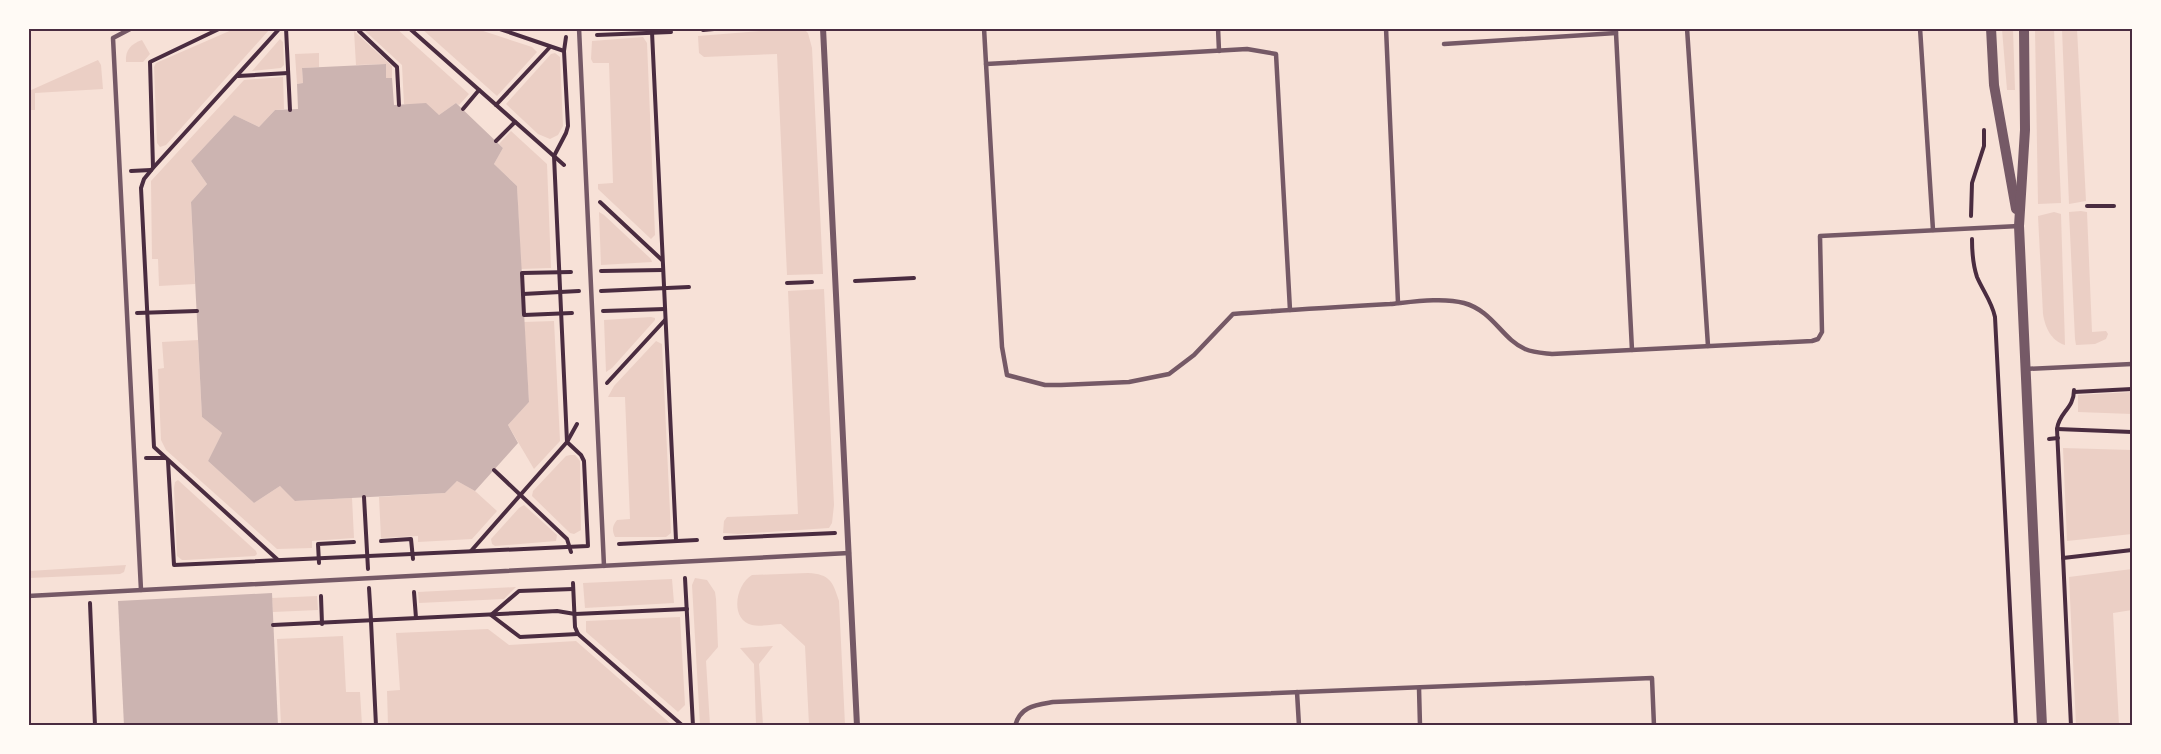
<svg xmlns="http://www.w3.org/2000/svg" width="2161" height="754" font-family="Jost,sans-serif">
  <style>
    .green { fill: #ebcfc5 }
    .building { fill: #ccb4b1 }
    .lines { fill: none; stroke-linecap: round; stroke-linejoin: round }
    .path { stroke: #4a2c40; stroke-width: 4 }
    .service { stroke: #755966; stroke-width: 4.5 }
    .minor { stroke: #755966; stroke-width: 6 }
    .tertiary { stroke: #755966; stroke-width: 10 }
    .neatline { fill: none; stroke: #4a2c40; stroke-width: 2 }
  </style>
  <rect width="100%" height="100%" fill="#f7e1d7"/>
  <g class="green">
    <path d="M234,29H270L166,145L160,147L157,143L154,67L156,63Z"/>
    <path d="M363,29H397L469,94L459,105L456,103L439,115L404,104L402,65Z"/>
    <path d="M422,29H477L532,47L537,52L497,96Z"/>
    <path d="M784,29L805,30L808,33L812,48L823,274L787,275L777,54L704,57L699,53L698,36Z"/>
    <path d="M2002,29H2013L2015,90H2007Z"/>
    <path d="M2035,29H2054L2061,203L2038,204Z"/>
    <path d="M2062,29H2077L2086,201L2069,204Z"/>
    <path d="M354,31L392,66V78H386L385,64L356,65Z"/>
    <path d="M643,37L647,43L655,235L651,239L598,189V184L613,183L609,63H593L591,59L592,41Z"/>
    <path d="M280,39L283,42L284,65L281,68L252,71Z"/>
    <path d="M142,40L150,54L143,62H126C125,50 131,44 142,40Z"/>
    <path d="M319,53V67L302,68L303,83L297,84L295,54Z"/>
    <path d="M555,53L560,57L563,126L558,135L550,139L538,134L506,104L551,54Z"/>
    <path d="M98,60L101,65L103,89L35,93V110H29V91Z"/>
    <path d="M283,77L284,109L275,110L259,127L234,115L191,161L207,184L191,202L195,284L159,286L158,259H152L151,181L244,80Z"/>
    <path d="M511,131L547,164L551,268L521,269L517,186L494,164L503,148L499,144Z"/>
    <path d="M2081,211L2087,212L2092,332L2106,331L2108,334L2106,339L2095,344L2076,345L2075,339L2069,212Z"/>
    <path d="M599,212L604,215L651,259L652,262L601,265Z"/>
    <path d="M2054,212L2061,214L2065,345C2051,341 2045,327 2043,314L2038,216Z"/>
    <path d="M824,289L834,505L832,523L829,528L738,534L723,533L724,521L727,517L798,514L788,291Z"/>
    <path d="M651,317L655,318V320L612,368L606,372L604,320Z"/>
    <path d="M554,321L560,441L534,469L508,425L529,402L524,322Z"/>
    <path d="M198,340L202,417L222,433L208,461L254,503L280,486L296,501L352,498L354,538L312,541V548L277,549L166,450L161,440L158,369L164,368L162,342Z"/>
    <path d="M656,341L662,344L671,533L666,537H615C612,530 612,526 617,520L630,519L625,397H608L614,386Z"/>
    <path d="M2132,392V414L2078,412V395Z"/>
    <path d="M2063,448L2132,450V534L2067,541Z"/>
    <path d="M570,455H575L580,461L581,530L574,534L570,533L532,496L533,491L566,456Z"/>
    <path d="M178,480L256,551L257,554L255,556L186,560H182L177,556L174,488L175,482Z"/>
    <path d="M457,481L475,491L497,511L472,539L418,542V536L381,538L379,497L445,493Z"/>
    <path d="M524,505L557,535L556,541L495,546L492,544L491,539L519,508Z"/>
    <path d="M126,565L124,572L120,574L29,578V571Z"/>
    <path d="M2132,569V610L2113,613L2119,725H2076L2069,577Z"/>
    <path d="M808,573C830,574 833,582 839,601L845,725H809L805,646L781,624C772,624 760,627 752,625C729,619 736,584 752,575Z"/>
    <path d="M695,578L707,580L715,592L716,599L718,647L706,661L710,725H700L692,585Z"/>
    <path d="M672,579L674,603L585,608L583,583Z"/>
    <path d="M516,587L504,599L419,603L418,592Z"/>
    <path d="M317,596L318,610L273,612L272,598Z"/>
    <path d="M680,617L685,705L678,712L586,632V621Z"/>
    <path d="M488,629L509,645L576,641L672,725H388L387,691L400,690L396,633Z"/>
    <path d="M343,636L346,692H360L362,725H281L277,639Z"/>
    <path d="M773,646L759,664L763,725H756L754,664L740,648Z"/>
  </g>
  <g class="building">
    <path d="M386,64V78H392L394,105L426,103L439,115L456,103L503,148L494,164L517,186L529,402L508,425L518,443L475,491L457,481L445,493L295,501L280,486L254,503L208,461L222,433L202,417L191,202L207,184L191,161L234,115L259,127L275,110L298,109L297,84L303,83L302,68Z"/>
    <path d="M272,593L278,726H124L118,601Z"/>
  </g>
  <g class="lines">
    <g class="path">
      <path d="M286,28L290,110"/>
      <path d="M359,28V31L397,67L399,105"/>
      <path d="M409,28L564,165"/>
      <path d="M703,30L725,28"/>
      <path d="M652,32L676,540"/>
      <path d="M597,35L671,32"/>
      <path d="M564,51L566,37"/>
      <path d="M238,76L288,73"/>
      <path d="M496,105L550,47"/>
      <path d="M463,109L479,90"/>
      <path d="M496,141L515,122"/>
      <path d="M153,167L150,62L221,28"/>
      <path d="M131,171L151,170"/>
      <path d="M600,202L662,260"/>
      <path d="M2087,206H2114"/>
      <path d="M1971,216L1972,183L1984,146V130"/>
      <path d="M1972,239C1972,252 1973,265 1977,277C1983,291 1992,302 1995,317L2016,726"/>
      <path d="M601,271L663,270"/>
      <path d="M571,272L522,273L524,315L572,313"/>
      <path d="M855,281L914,278"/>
      <path d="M787,283L812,282"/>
      <path d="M601,291L689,287"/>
      <path d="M523,294L579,291"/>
      <path d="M603,311L665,309"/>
      <path d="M137,313L197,311"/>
      <path d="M607,383L665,320"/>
      <path d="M2074,392L2132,389"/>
      <path d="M2057,429L2132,432"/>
      <path d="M2049,439L2058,438"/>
      <path d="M146,458H165"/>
      <path d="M168,461L174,565L588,546L584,461L581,455L567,442L554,156L566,133L568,126L564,51L497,28"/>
      <path d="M494,470L567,539L571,552"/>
      <path d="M364,497L368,569"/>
      <path d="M725,538L835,533"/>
      <path d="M381,541L411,539L413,559"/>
      <path d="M619,544L697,540"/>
      <path d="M471,551L567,442L577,424"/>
      <path d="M2063,558L2132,550"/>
      <path d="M278,560L154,447L141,188L144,179L153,168L280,28"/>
      <path d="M319,563L318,544L354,542"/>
      <path d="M685,578L693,726"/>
      <path d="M573,583L575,627L578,634L683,726"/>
      <path d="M369,588L371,620"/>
      <path d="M573,589L519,591L491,615L520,637L578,634"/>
      <path d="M414,592L416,618"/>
      <path d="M321,596L322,624"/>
      <path d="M90,603L95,726"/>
      <path d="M371,621L376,726"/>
      <path d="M273,625L519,613L557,611L575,614L687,609"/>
      <path d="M2071,726L2057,429C2059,412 2074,409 2074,390"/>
    </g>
    <g class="service">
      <path d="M132,28L113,38L141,590"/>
      <path d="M579,28L604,566"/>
      <path d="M984,28L1002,347L1007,375L1045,385H1061L1129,382L1169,374L1194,355L1233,314C1286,310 1338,307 1390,304C1411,302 1443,297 1464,303C1493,311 1502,339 1525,349C1534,353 1543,353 1552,354L1812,341L1818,339L1822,332L1820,236L2019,226"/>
      <path d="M1218,28L1219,51"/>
      <path d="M1386,28L1398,303"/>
      <path d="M1687,28L1708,346"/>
      <path d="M1920,28L1933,230"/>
      <path d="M1616,33L1632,350"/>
      <path d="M1444,44L1616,33V28"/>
      <path d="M986,64L1247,49L1276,54L1290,310"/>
      <path d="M2025,369L2132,364"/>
      <path d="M28,596L849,553"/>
      <path d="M1419,688L1420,726"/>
      <path d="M1297,692L1299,726"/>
      <path d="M1015,726C1020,706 1036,705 1053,702L1652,678L1654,726"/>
    </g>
    <path class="minor" d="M823,28L857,726"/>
    <g class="tertiary">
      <path d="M1991,28L1994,85L2016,209"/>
      <path d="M2024,28L2025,130L2019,226L2042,726"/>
    </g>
  </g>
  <rect width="2161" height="754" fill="none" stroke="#fffaf5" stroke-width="60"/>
  <rect x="30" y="30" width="2101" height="694" class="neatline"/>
</svg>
